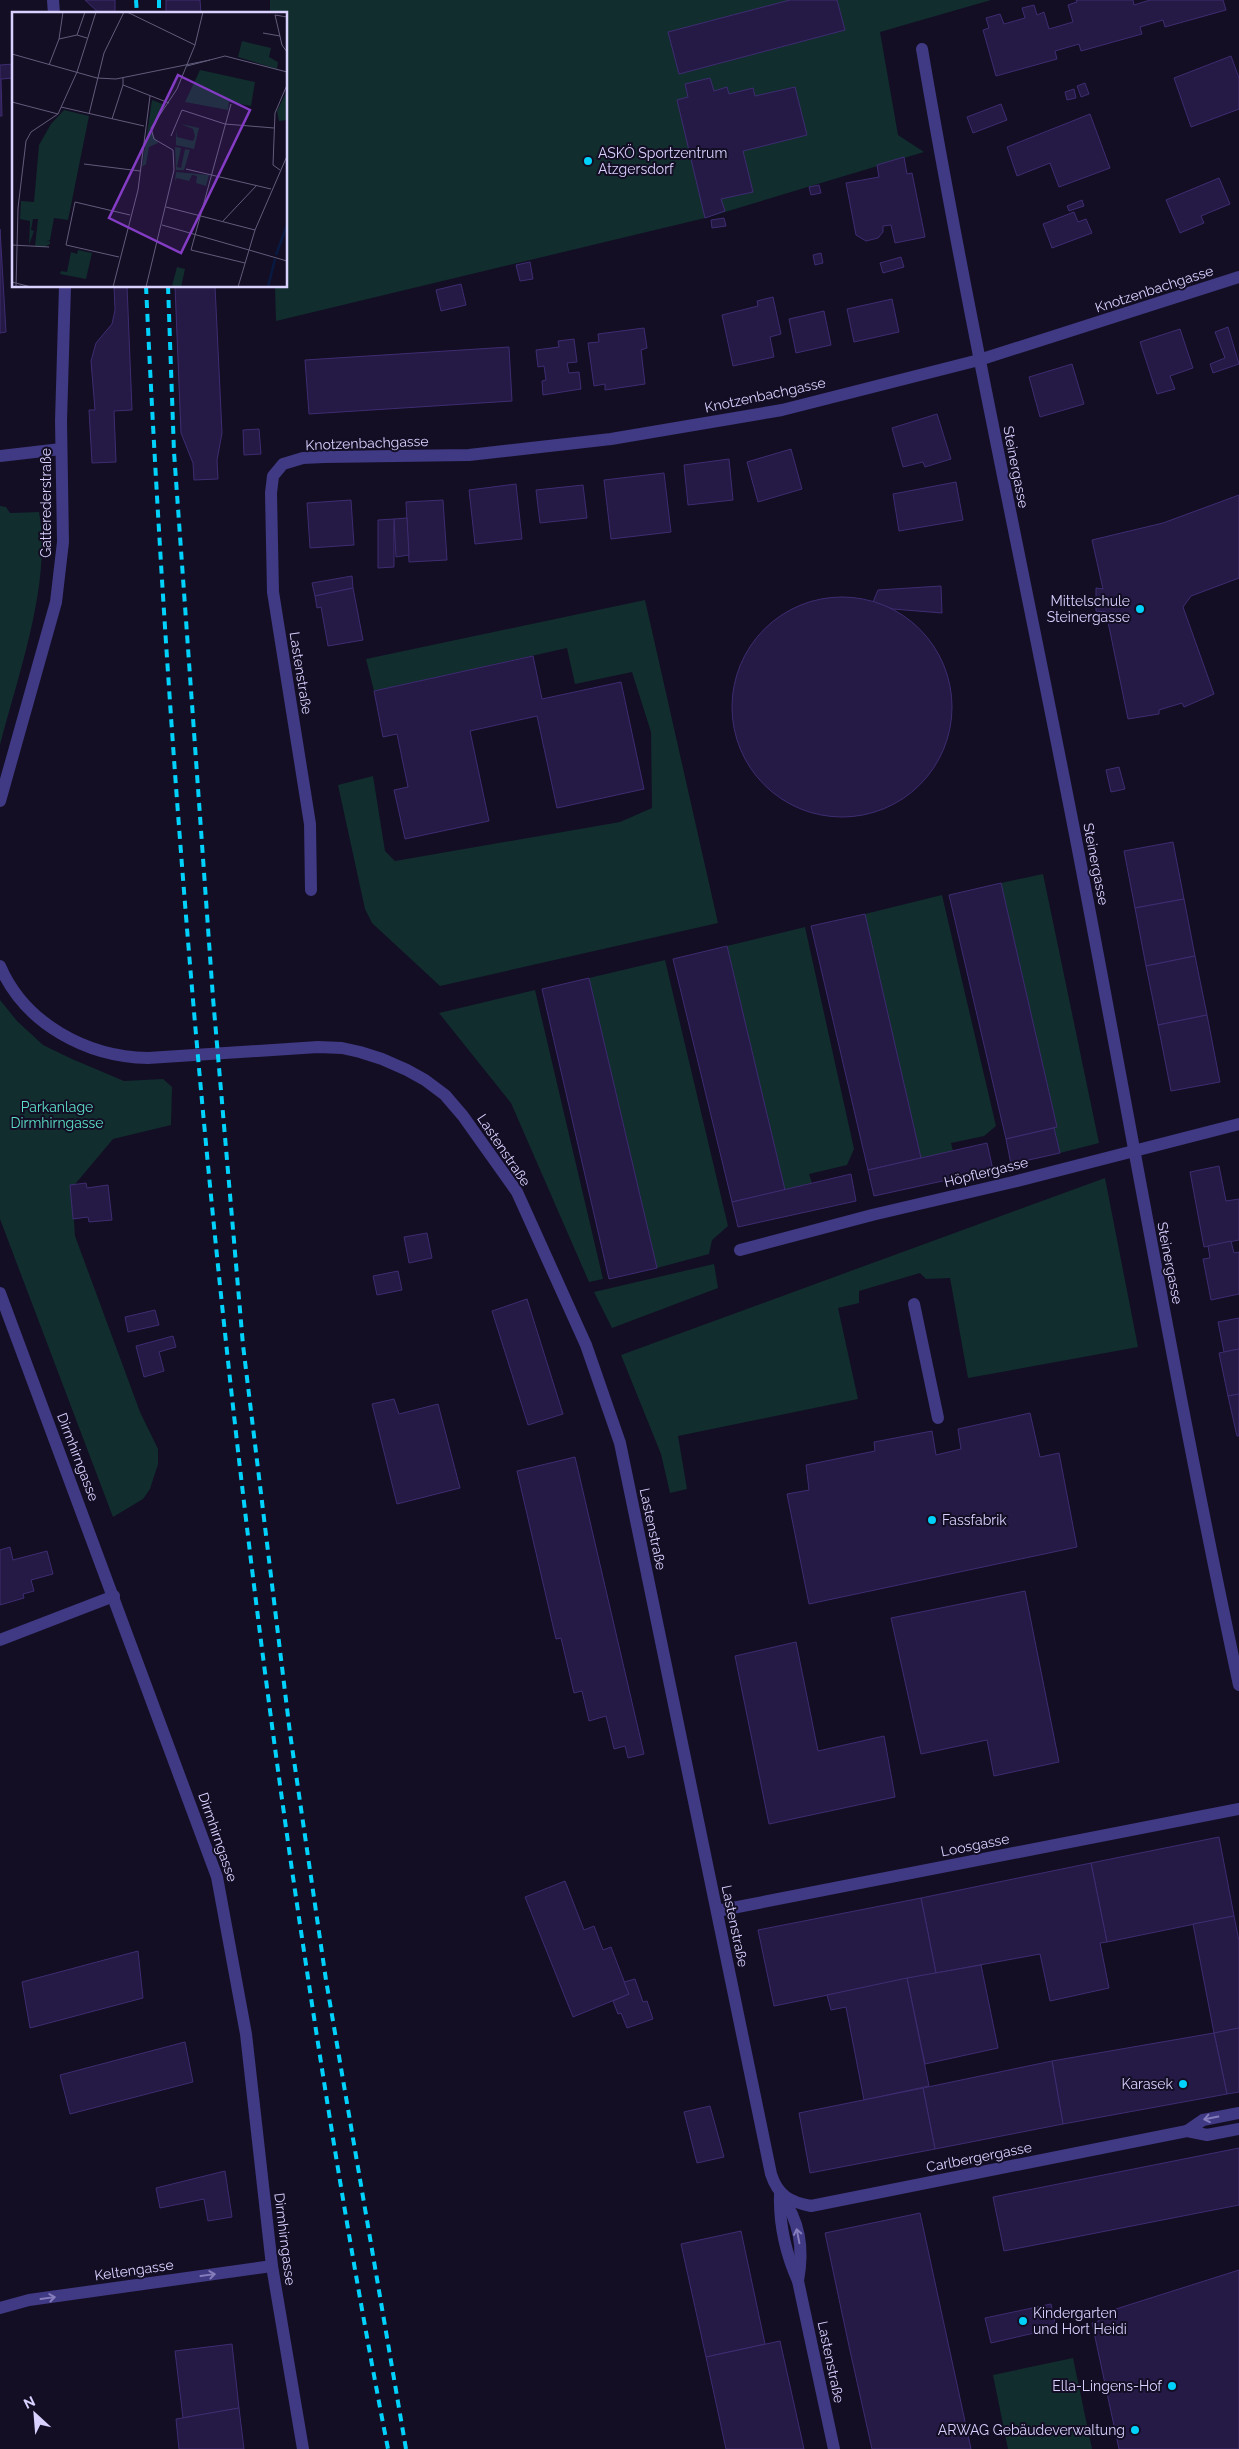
<svg xmlns="http://www.w3.org/2000/svg" width="1239" height="2449" font-family="Raleway,sans-serif">
  <style>
    .green { fill: #112d2e }
    .building { fill: #251a45; stroke: #3e2c71 }
    .lines { fill: none; stroke-linecap: round; stroke-linejoin: round }
    .service { stroke: #403983; stroke-width: 12 }
    .minor { stroke: #403983; stroke-width: 12 }
    .tertiary { stroke: #403983; stroke-width: 12 }
    .rail { stroke: #00d2fc; stroke-width: 4; stroke-dasharray: 8 6; stroke-linecap: butt }
    .oneway { stroke: #857dbb }
    .poi-dot { fill: #00d2fc; stroke: #130e24; stroke-width: 2 }
    .labels { text-anchor: middle; stroke-width: 4; stroke-linejoin: round; paint-order: stroke }
    .poi-label { font-size: 14px; fill: #d9d1ff; stroke: #130e24; text-anchor: end }
    .street-label { font-size: 14px; fill: #d9d1ff; stroke: #130e24 }
    .park-label { font-size: 14px; fill: #5ce0c8; stroke: #130e24 }
    .inset-river { fill: none; stroke: #091a42; stroke-width: 2.5 }
    .inset-road { fill: none; stroke: #625c7c; stroke-width: 1 }
    .view { fill: #843cc5; fill-opacity: 0.15; stroke: #843cc5; stroke-width: 2.5 }
    .inset-edge { fill: none; stroke: #d9d1ff; stroke-width: 2.5 }
  </style>
  <rect width="100%" height="100%" fill="#130e24"/>
  <g class="green">
    <path d="M270,0H991L880,32L898,135L924,152L705,218L276,321L275,286H286V14H270Z"/>
    <path d="M0,506L6,507L10,513L39,512C52,582 18,675 0,745Z"/>
    <path d="M645,600L718,923L440,986L372,923L365,909L338,785L373,776L385,851L395,861L620,822L652,808L651,732L632,672L575,684L567,648L374,691L366,659Z"/>
    <path d="M1043,874L1099,1143L1060,1153L1054,1128L1057,1127L1001,883Z"/>
    <path d="M942,895L996,1126L984,1136L951,1143L953,1151L921,1158L865,914Z"/>
    <path d="M805,927L854,1149L847,1165L809,1174L812,1183L785,1190L727,946Z"/>
    <path d="M665,960L728,1226L712,1240L709,1254L657,1268L589,978Z"/>
    <path d="M535,990L603,1279L589,1282L511,1103L439,1013Z"/>
    <path d="M0,1000L17,1021L43,1045L72,1059L124,1081L163,1079L172,1087L171,1125L113,1139L76,1183L72,1193L75,1236L140,1412L158,1449V1464L150,1489L143,1499L113,1517L0,1219Z"/>
    <path d="M1105,1178L1138,1347L968,1378L950,1278L926,1279L920,1273L859,1291V1303L838,1308L858,1399L678,1436L687,1489L670,1493L661,1454L621,1355Z"/>
    <path d="M714,1264L718,1288L612,1328L594,1292Z"/>
    <path d="M1073,2358L1092,2449H1008L993,2375Z"/>
  </g>
  <g class="building">
    <path d="M85,0H115V14H100Z"/>
    <path d="M166,0H200L201,14H166Z"/>
    <path d="M790,0H837L845,30L679,74L668,32Z"/>
    <path d="M1076,0H1133L1134,5L1150,0H1223L1226,10L1165,27L1163,20L1140,27L1142,34L1081,51L1079,44L1055,51L1057,59L996,76L983,30L989,28L986,18L1000,14L1004,24L1025,18L1022,8L1034,5L1037,15L1044,12L1049,29L1073,22L1068,5L1077,2Z"/>
    <path d="M1231,56L1239,78V109L1191,127L1174,78Z"/>
    <path d="M14,64V78L1,79L2,116H0V65Z"/>
    <path d="M710,78L714,91L727,87L729,94L753,88L755,96L795,87L807,135L743,151L753,192L721,199L725,211L705,218L677,100L688,97L685,84Z"/>
    <path d="M1085,83L1089,94L1081,97L1077,86Z"/>
    <path d="M1074,89L1076,98L1067,100L1065,92Z"/>
    <path d="M1001,104L1007,120L973,133L967,117Z"/>
    <path d="M1090,114L1110,168L1059,187L1050,163L1017,176L1007,147Z"/>
    <path d="M904,157L907,174L912,173L925,237L895,243L891,225L883,226V232L878,238L866,241L856,235L846,183L879,177L877,165Z"/>
    <path d="M1219,178L1230,204L1201,216L1204,223L1180,233L1166,200Z"/>
    <path d="M819,185L821,193L811,195L809,187Z"/>
    <path d="M1082,200L1084,206L1069,211L1067,206Z"/>
    <path d="M1074,212L1078,222L1086,219L1092,233L1052,248L1043,224Z"/>
    <path d="M724,218L726,226L712,228L711,220Z"/>
    <path d="M0,229L6,332L0,333Z"/>
    <path d="M821,253L823,263L815,265L813,255Z"/>
    <path d="M901,257L904,267L883,273L880,263Z"/>
    <path d="M530,262L533,279L520,281L516,265Z"/>
    <path d="M461,284L466,305L441,311L436,290Z"/>
    <path d="M114,286H127L132,410L114,411L116,462L92,463L89,410H95L91,361L96,343L112,324L115,310Z"/>
    <path d="M175,286H215L222,433L217,460L218,479L194,480L193,463L181,433Z"/>
    <path d="M773,297L781,334L770,337L774,357L733,366L722,315L758,306L757,301Z"/>
    <path d="M892,299L899,332L854,342L847,309Z"/>
    <path d="M824,311L831,345L796,353L789,319Z"/>
    <path d="M1228,327L1239,364L1213,373L1210,364L1225,358L1215,332Z"/>
    <path d="M644,328L647,348L641,350L645,384L605,390V384L594,386L588,343L599,342L598,334Z"/>
    <path d="M1180,329L1193,368L1170,376L1175,389L1157,394L1140,342Z"/>
    <path d="M574,339L577,362L567,363L569,373L579,372L581,389L543,395L542,381L546,380L544,366L538,367L536,350L559,347L558,341Z"/>
    <path d="M509,347L512,401L309,414L305,360Z"/>
    <path d="M1072,364L1084,404L1040,417L1029,377Z"/>
    <path d="M937,414L951,459L925,467L923,462L903,467L892,428Z"/>
    <path d="M259,429L261,454L244,455L243,430Z"/>
    <path d="M791,449L802,489L758,502L747,462Z"/>
    <path d="M729,459L733,500L688,505L684,465Z"/>
    <path d="M664,473L671,532L611,539L604,480Z"/>
    <path d="M956,482L963,520L899,531L893,494Z"/>
    <path d="M516,484L522,539L475,544L469,490Z"/>
    <path d="M583,485L587,518L540,523L536,490Z"/>
    <path d="M1239,495V578L1191,596L1183,607L1214,694L1184,707L1182,703L1159,710V714L1128,719L1106,612L1096,611V588L1103,589L1092,540L1163,523Z"/>
    <path d="M351,500L354,545L310,548L307,503Z"/>
    <path d="M443,500L447,560L409,562L406,502Z"/>
    <path d="M407,518L409,555L396,557L394,519Z"/>
    <path d="M394,519V567L378,568V520Z"/>
    <path d="M352,576L353,588L315,596L312,583Z"/>
    <path d="M941,586L942,613L893,609L873,602L878,590Z"/>
    <path d="M353,588L363,640L328,646L321,607L317,608L315,596Z"/>
    <circle cx="842" cy="707" r="110"/>
    <path d="M533,656L542,699L621,682L644,789L557,808L537,716L470,731L489,821L405,839L394,790L408,787L397,734L383,737L374,691Z"/>
    <path d="M1119,767L1125,789L1111,792L1106,770Z"/>
    <path d="M1173,842L1184,899L1135,908L1124,851Z"/>
    <path d="M1001,883L1057,1127L1006,1139L949,895Z"/>
    <path d="M1184,899L1195,956L1146,966L1135,908Z"/>
    <path d="M865,914L921,1158L868,1170L811,926Z"/>
    <path d="M727,946L785,1190L732,1202L673,959Z"/>
    <path d="M1195,956L1207,1015L1158,1025L1146,966Z"/>
    <path d="M589,978L657,1268L609,1279L542,989Z"/>
    <path d="M1207,1015L1220,1082L1171,1091L1158,1025Z"/>
    <path d="M1054,1128L1060,1153L1011,1164L1006,1139Z"/>
    <path d="M987,1143L993,1170L874,1196L868,1170Z"/>
    <path d="M1219,1166L1226,1201L1239,1199V1240L1204,1247L1190,1172Z"/>
    <path d="M851,1174L856,1201L738,1227L732,1202Z"/>
    <path d="M86,1183L87,1188L108,1185L112,1220L89,1222L88,1217L73,1219L70,1185Z"/>
    <path d="M427,1233L432,1258L409,1263L404,1237Z"/>
    <path d="M1231,1241L1234,1253L1239,1252V1294L1211,1300L1203,1259L1210,1258L1208,1246Z"/>
    <path d="M398,1271L402,1290L377,1295L373,1276Z"/>
    <path d="M527,1299L563,1414L528,1425L492,1311Z"/>
    <path d="M155,1310L159,1325L128,1332L125,1317Z"/>
    <path d="M1239,1318V1349L1224,1352L1218,1322Z"/>
    <path d="M173,1336L176,1347L159,1352L164,1371L144,1377L136,1346Z"/>
    <path d="M1239,1349V1394L1228,1396L1219,1353Z"/>
    <path d="M1239,1394V1436H1237L1228,1396Z"/>
    <path d="M394,1399L399,1414L438,1404L460,1488L397,1504L372,1404Z"/>
    <path d="M1030,1413L1040,1457L1059,1453L1077,1547L809,1604L787,1494L809,1490L806,1465L875,1451L874,1442L932,1431L936,1455L961,1449L958,1429Z"/>
    <path d="M575,1457L644,1754L628,1758L625,1746L614,1749L606,1716L589,1721L582,1691L574,1693L561,1638L556,1639L517,1471Z"/>
    <path d="M10,1547L13,1560L47,1551L53,1574L31,1580L34,1591L23,1594L24,1598L0,1605V1550Z"/>
    <path d="M1025,1591L1059,1762L994,1776L987,1740L921,1754L891,1618Z"/>
    <path d="M796,1642L818,1751L884,1736L895,1797L769,1824L735,1656Z"/>
    <path d="M1219,1837L1234,1916L1107,1942L1091,1863Z"/>
    <path d="M1091,1863L1107,1942L1100,1943L1109,1988L1050,2001L1040,1954L936,1973L921,1898Z"/>
    <path d="M565,1881L584,1930L594,1926L603,1950L611,1947L629,1994L573,2017L525,1897Z"/>
    <path d="M921,1898L936,1973L774,2006L758,1930Z"/>
    <path d="M1234,1916L1239,1941V2028L1214,2033L1193,1924Z"/>
    <path d="M138,1951L143,1998L30,2028L22,1982Z"/>
    <path d="M981,1965L998,2048L925,2064L907,1978Z"/>
    <path d="M907,1978L929,2086L864,2100L846,2007L831,2010L827,1995Z"/>
    <path d="M635,1979L643,2002L647,2001L653,2019L627,2028L621,2013L618,2014L613,2001L629,1994L624,1982Z"/>
    <path d="M1239,2028V2092L1227,2094L1214,2033Z"/>
    <path d="M1214,2033L1227,2094L1063,2124L1052,2061Z"/>
    <path d="M185,2042L193,2082L70,2114L60,2075Z"/>
    <path d="M1052,2061L1063,2124L935,2149L923,2088Z"/>
    <path d="M923,2088L935,2149L810,2173L799,2113Z"/>
    <path d="M710,2106L724,2157L697,2163L684,2112Z"/>
    <path d="M1239,2148V2205L1004,2251L993,2197Z"/>
    <path d="M225,2171L232,2217L208,2221L204,2199L160,2208L156,2188Z"/>
    <path d="M920,2213L971,2449H872L849,2346L825,2233Z"/>
    <path d="M741,2231L765,2344L706,2357L681,2244Z"/>
    <path d="M1239,2270V2449H1119L1092,2323L1099,2321L1097,2315Z"/>
    <path d="M1051,2304L1056,2328L991,2343L985,2318Z"/>
    <path d="M780,2341L804,2449H726L706,2357Z"/>
    <path d="M232,2344L239,2408L183,2418L175,2351Z"/>
    <path d="M239,2408L244,2449H179L176,2419Z"/>
  </g>
  <g class="lines">
    <path class="service" d="M914,1304L938,1418"/>
    <g class="minor">
      <path d="M922,49C968,319 1027,586 1079,855C1132,1132 1180,1410 1239,1685"/>
      <path d="M311,890L310,824L273,592L271,493L273,476L283,464L303,458L324,457L469,455L611,439L782,410L979,360L1239,277"/>
      <path d="M740,1250L872,1215L1013,1182L1239,1124"/>
      <path d="M0,1293L217,1877L246,2034L272,2266L303,2449"/>
      <path d="M0,1640L114,1596"/>
      <path d="M717,1911L1239,1809"/>
      <path d="M780,2194C779,2224 786,2254 798,2281L834,2449"/>
      <path d="M780,2194C800,2221 804,2248 798,2281"/>
      <path d="M0,2308L29,2300L272,2266"/>
    </g>
    <g class="tertiary">
      <path d="M53,0L54,14"/>
      <path d="M0,456L61,449"/>
      <path d="M0,801L56,602L63,542L61,421L65,286"/>
      <path d="M0,966C25,1024 87,1057 148,1058L318,1047L342,1048L360,1052L382,1059L407,1070L425,1080L445,1095L463,1116L517,1192L586,1345L620,1443L771,2174C778,2196 790,2202 811,2206L1187,2131L1207,2135L1239,2129"/>
      <path d="M1187,2131L1203,2120L1239,2113"/>
    </g>
    <g class="rail">
      <path d="M136,0L137,14"/>
      <path d="M159,0V14"/>
      <path d="M146,286C171,818 217,1350 293,1877C321,2068 351,2259 388,2449"/>
      <path d="M168,286L174,452L213,998L243,1345L290,1733L326,1980L406,2449"/>
    </g>
  </g>
  <defs><path id="oneway-shaft" d="M-6 0H5M1.5-3L5.5 0L1.5 3" fill="none" stroke-width="1.6" stroke-linecap="round" stroke-linejoin="round" transform="scale(1.25)"/></defs>
  <g class="oneway">
    <use href="#oneway-shaft" transform="translate(1211 2118) rotate(169)"/>
    <use href="#oneway-shaft" transform="translate(798 2236) rotate(-101)"/>
    <use href="#oneway-shaft" transform="translate(208 2275) rotate(-8)"/>
    <use href="#oneway-shaft" transform="translate(48 2298) rotate(-8)"/>
  </g>
  <g class="poi-dot">
    <circle cx="588" cy="161" r="5"/>
    <circle cx="1140" cy="609" r="5"/>
    <circle cx="932" cy="1520" r="5"/>
    <circle cx="1183" cy="2084" r="5"/>
    <circle cx="1023" cy="2321" r="5"/>
    <circle cx="1172" cy="2386" r="5"/>
    <circle cx="1135" cy="2430" r="5"/>
  </g>
  <g class="labels">
    <g class="poi-label">
      <text x="598" y="158" text-anchor="start">ASKÖ Sportzentrum<tspan x="598" dy="16">Atzgersdorf</tspan></text>
      <text x="1130" y="606">Mittelschule<tspan x="1130" dy="16">Steinergasse</tspan></text>
      <text x="942" y="1525" text-anchor="start">Fassfabrik</text>
      <text x="1173" y="2089">Karasek</text>
      <text x="1033" y="2318" text-anchor="start">Kindergarten<tspan x="1033" dy="16">und Hort Heidi</tspan></text>
      <text x="1162" y="2391">Ella-Lingens-Hof</text>
      <text x="1125" y="2435">ARWAG Gebäudeverwaltung</text>
    </g>
    <g class="street-label">
      <text transform="translate(1154 289) rotate(-18)" y="5">Knotzenbachgasse</text>
      <text transform="translate(765 395) rotate(-12)" y="5">Knotzenbachgasse</text>
      <text transform="translate(367 443) rotate(-2)" y="5">Knotzenbachgasse</text>
      <text transform="translate(1016 467) rotate(79)" y="5">Steinergasse</text>
      <text transform="translate(46 503) rotate(-90)" y="5">Gatterederstraße</text>
      <text transform="translate(301 673) rotate(81)" y="5">Lastenstraße</text>
      <text transform="translate(1096 864) rotate(79)" y="5">Steinergasse</text>
      <text transform="translate(504 1150) rotate(56)" y="5">Lastenstraße</text>
      <text transform="translate(986 1172) rotate(-14)" y="5">Höpflergasse</text>
      <text transform="translate(1170 1263) rotate(79)" y="5">Steinergasse</text>
      <text transform="translate(78 1457) rotate(69)" y="5">Dirmhirngasse</text>
      <text transform="translate(653 1529) rotate(78)" y="5">Lastenstraße</text>
      <text transform="translate(218 1837) rotate(71)" y="5">Dirmhirngasse</text>
      <text transform="translate(975 1845) rotate(-11)" y="5">Loosgasse</text>
      <text transform="translate(735 1926) rotate(78)" y="5">Lastenstraße</text>
      <text transform="translate(979 2157) rotate(-11)" y="5">Carlbergergasse</text>
      <text transform="translate(285 2239) rotate(83)" y="5">Dirmhirngasse</text>
      <text transform="translate(134 2270) rotate(-8)" y="5">Keltengasse</text>
      <text transform="translate(831 2362) rotate(78)" y="5">Lastenstraße</text>
    </g>
    <g class="park-label">
      <text x="57" y="1112">Parkanlage<tspan x="57" dy="16">Dirmhirngasse</tspan></text>
    </g>
  </g>
  <g transform="translate(12 12)">
    <rect width="275" height="275" fill="#130e24"/>
    <path d="M230,29L259,36L257,45L266,50L265,57L226,45ZM188,58L243,70L239,94L217,90L216,98L173,90ZM275,79V108L267,109L265,99ZM140,88L153,93L138,118L146,131L137,135L134,152L130,155ZM52,98L77,104L56,208L42,206L38,228L34,230L38,229V232L32,235L23,234L26,207H21L19,218L22,219L17,233L18,209L8,207L9,189L22,190L27,133L39,112ZM169,112L187,116L182,137L164,133V118L165,125L181,129L183,124L181,117ZM163,135L169,136L165,155L169,156L173,137L178,138L172,158H164ZM164,160L197,163L194,174L184,171L185,164L180,163L177,169L165,166L163,169ZM66,238L80,241L74,267L48,262L49,259L55,260L59,240L65,242ZM165,255L173,257L169,275L160,274Z" fill="#112d2e"/>
    <path class="inset-river" d="M264,243L275,213M256,275L263,247"/>
    <path class="inset-road" d="M115,0L183,33M275,5L263,3L270,33L275,40M251,21L268,24M65,23L73,0M47,27L65,23L75,26M0,42L85,66L104,67L198,48M37,53L47,27L51,0M175,54L213,44L275,60M111,66V73L157,91M0,90L46,102M219,92L179,238L233,251M49,95L132,114M77,102L92,41L112,0M100,107L111,73M159,124L170,98L213,112L262,116M72,152L128,159M174,157L259,177M268,158L261,153L263,101L275,73M154,195L243,218M211,209L245,173M150,213L237,238M0,233L37,235M237,238L275,249M107,245L54,233L63,190L118,203M0,270L19,275M4,275L6,196L14,129L19,120L46,102L65,60L84,0M101,275L126,178L138,84M134,275L162,158L161,138L142,127L139,116L165,77L183,33L191,0M226,275L243,218L275,144"/>
    <path class="view" d="M166,63L238,98L169,241L97,206Z"/>
    <rect width="275" height="275" class="inset-edge"/>
  </g>
  <g transform="translate(35 2414) rotate(334)" stroke="#130e24" stroke-width="4" paint-order="stroke">
  <path d="M0-4L9 19L0 12L-9 19Z" fill="#d9d1ff"/>
  <text y="-8" font-size="14" font-weight="bold" text-anchor="middle" fill="#d9d1ff">N</text>
  </g>
</svg>
